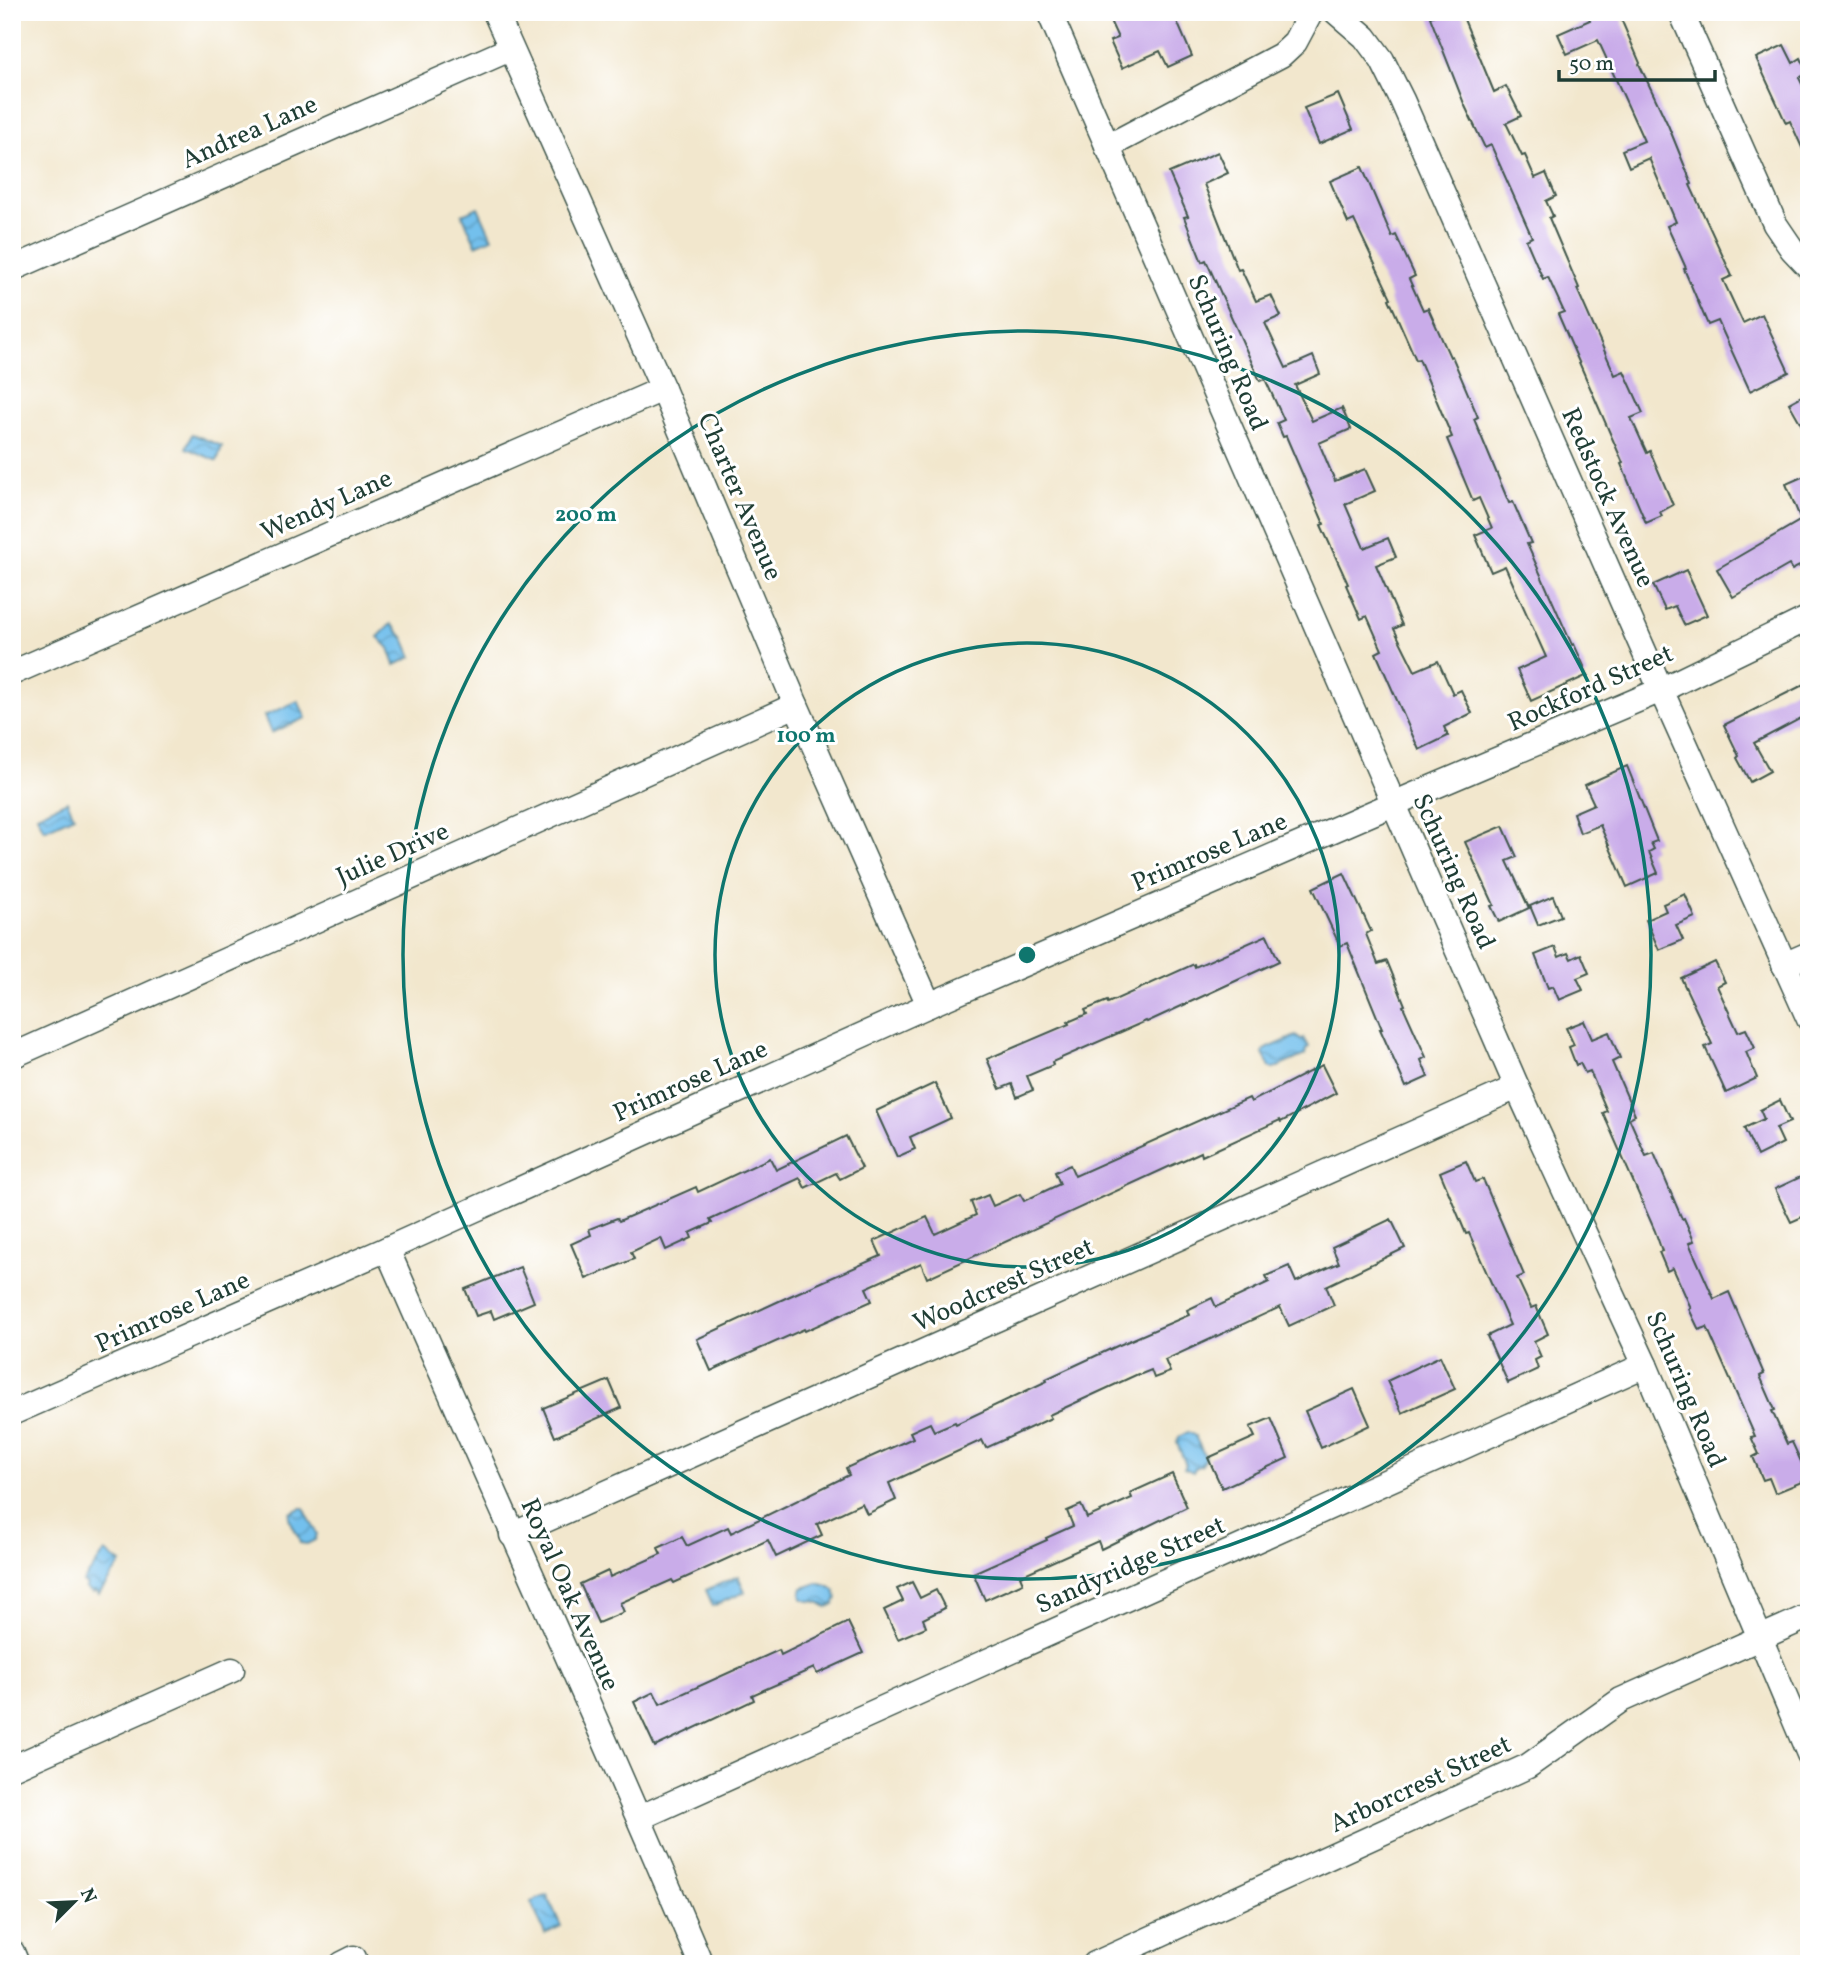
<svg xmlns="http://www.w3.org/2000/svg" width="1821" height="1976" font-family="Vollkorn,serif">
  <style>
    .water { fill: url(#water-waves); stroke: #497e90; stroke-width: 2 }
    .building { fill: #c9ace9 }
    .lines { fill: none; stroke-linecap: round; stroke-linejoin: round }
    .minor-casing { stroke: #3f564b; stroke-width: 27 }
    .minor { stroke: #fff; stroke-width: 24 }
    .ring { fill: none; stroke: #0f766e; stroke-width: 3.5 }
    .labels { text-anchor: middle; stroke-width: 6; stroke-linejoin: round; paint-order: stroke }
    .street-label { font-size: 26px; fill: #1f3d34; stroke: #fff }
    .centre { fill: #0f766e; stroke: #fff; stroke-width: 3.5 }
    .ring-label { font-size: 21px; text-anchor: middle; font-weight: bold; fill: #0f766e; stroke: #fff; stroke-width: 6; stroke-linejoin: round; paint-order: stroke }
  </style>
  <defs>
    <pattern id="water-waves" width="16" height="10" patternUnits="userSpaceOnUse" patternTransform="scale(1.75)"><rect width="16" height="10" fill="#73c0ed"/><path d="M0 5q4-4 8 0t8 0" fill="none" stroke="#5e9dc1"/></pattern>
  </defs>
  <rect width="100%" height="100%" fill="#fff"/>
  <filter id="ink" filterUnits="userSpaceOnUse"><feTurbulence type="fractalNoise" baseFrequency=".0143" numOctaves="2"/><feDisplacementMap in="SourceGraphic" scale="14" xChannelSelector="R" yChannelSelector="G"/><feConvolveMatrix kernelMatrix="1 2 1 2 8 2 1 2 1" color-interpolation-filters="sRGB"/></filter>
  <filter id="wash" filterUnits="userSpaceOnUse"><feTurbulence type="fractalNoise" baseFrequency=".00686" numOctaves="4" result="noise"/><feDisplacementMap in="SourceGraphic" scale="28" xChannelSelector="R" yChannelSelector="G"/><feGaussianBlur stdDeviation="1.57" result="paint"/><feColorMatrix in="noise" values="0 0 0 0 0 0 0 0 0 0 0 0 0 0 0 0 0 1.4 0 .05"/><feComposite in="paint" operator="in"/></filter>
  <g filter="url(#wash)">
    <rect width="100%" height="100%" fill="#f2e7cd"/>
    <g class="water">
      <path d="M478,207L492,238L476,245L462,214Z"/>
      <path d="M192,434L222,446L217,461L186,448Z"/>
      <path d="M391,624L404,638L412,657L395,665L389,648L378,637Z"/>
      <path d="M298,701L306,718L271,733L264,716Z"/>
      <path d="M67,801L74,816L44,830L37,815Z"/>
      <path d="M1296,1036L1301,1040L1304,1038L1309,1047L1306,1049L1305,1055L1273,1069L1270,1067L1263,1054L1264,1050Z"/>
      <path d="M1188,1432L1195,1436L1205,1457L1202,1465L1195,1468L1193,1472L1184,1468L1186,1465L1177,1443L1179,1437Z"/>
      <path d="M300,1508H304L317,1534L315,1540L307,1544L300,1543L299,1538L289,1518L290,1513Z"/>
      <path d="M105,1552L121,1563L99,1594L95,1591L93,1593L85,1588L87,1585L83,1582Z"/>
      <path d="M738,1576L745,1592L713,1606L706,1590Z"/>
      <path d="M817,1583L828,1586L835,1590L837,1598L834,1604L828,1607C824,1606 821,1603 818,1602C809,1599 797,1605 803,1588Z"/>
      <path d="M547,1895L561,1926L545,1934L531,1902Z"/>
    </g>
    <g id="blocks">
      <g class="building">
        <path d="M1106,12H1173L1192,56L1168,67L1160,51L1122,68L1110,41L1118,38Z"/>
        <path d="M1441,12H1461L1494,92L1506,86L1521,116L1506,123L1522,156L1525,155L1535,178L1546,173L1556,196L1546,201L1553,216L1549,218L1579,288L1577,289L1615,375L1624,371L1643,413L1631,418L1647,453L1650,451L1673,505L1660,512L1662,516L1646,523L1621,464L1623,463L1558,314L1564,312L1548,277L1543,279L1526,240L1532,237L1491,145L1485,148L1465,106L1430,17Z"/>
        <path d="M1587,12H1618L1640,63L1639,64L1668,125L1692,184L1690,185L1732,276L1723,280L1743,323L1762,314L1789,372L1750,391L1718,321L1708,325L1684,269L1686,268L1667,226L1676,222L1649,158L1629,167L1622,150L1644,141L1598,40L1567,54L1558,34L1590,20Z"/>
        <path d="M1784,45L1793,63L1801,58L1808,73L1799,78L1809,98V163L1790,121L1786,123L1756,58Z"/>
        <path d="M1338,94L1353,129L1319,144L1304,108Z"/>
        <path d="M1218,152L1228,173L1204,184L1238,270L1241,269L1256,301L1271,295L1281,316L1265,323L1286,368L1313,356L1320,374L1295,385L1312,421L1342,408L1351,429L1319,443L1335,481L1365,469L1375,491L1345,504L1364,548L1388,538L1396,557L1376,565L1402,625L1394,629L1415,671L1438,661L1453,694L1461,690L1472,713L1444,727L1448,736L1419,750L1376,653L1382,650L1367,616L1361,619L1346,585L1348,584L1321,525L1324,524L1286,436L1283,437L1277,423L1284,420L1265,379L1260,381L1206,260L1202,262L1184,217L1188,216L1169,173Z"/>
        <path d="M1362,167L1392,237L1396,235L1415,276L1409,279L1423,310L1428,308L1450,357L1452,356L1478,417L1474,419L1509,503L1513,502L1531,543L1527,544L1572,645L1574,644L1588,675L1531,701L1517,670L1546,657L1505,566L1491,572L1475,535L1492,528L1479,498L1473,501L1447,439L1452,437L1419,359L1416,360L1389,299L1391,298L1354,220L1348,223L1330,181Z"/>
        <path d="M1809,392V438L1789,403Z"/>
        <path d="M1809,474V561L1792,570L1789,565L1733,597L1717,569L1801,520L1786,484Z"/>
        <path d="M1686,570L1707,615L1684,625L1675,606L1665,610L1653,585Z"/>
        <path d="M1809,682V714L1754,743L1770,771L1750,782L1737,758L1739,756L1724,725Z"/>
        <path d="M1627,766L1657,841L1651,843L1654,849L1649,852L1658,873L1627,887L1600,825L1580,833L1573,813L1594,804L1585,785Z"/>
        <path d="M1503,826L1517,857L1507,861L1529,908L1499,922L1491,906L1494,905L1465,842Z"/>
        <path d="M1344,873L1371,931L1366,934L1378,964L1387,961L1405,1005L1403,1006L1426,1057L1421,1060L1428,1077L1406,1087L1380,1029H1382L1347,943L1340,946L1313,888Z"/>
        <path d="M1685,894L1695,917L1676,925L1683,940L1659,950L1646,920L1666,911L1663,904Z"/>
        <path d="M1553,896L1561,916L1538,925L1530,906Z"/>
        <path d="M1267,935L1279,961L1147,1022L1146,1021L1052,1062L1053,1065L1027,1076L1033,1090L1017,1097L1012,1084L1000,1089L987,1059L1069,1024L1068,1022L1087,1014L1085,1010L1107,1001L1108,1003L1194,964L1195,967Z"/>
        <path d="M1555,947L1559,957L1568,953L1571,959L1581,954L1589,973L1577,978L1583,990L1559,1000L1553,986L1548,988L1535,955Z"/>
        <path d="M1715,962L1725,982L1717,986L1738,1032L1746,1029L1755,1048L1746,1052L1757,1078L1726,1093L1705,1047L1712,1044L1681,978Z"/>
        <path d="M1584,1021L1592,1039L1609,1032L1620,1058L1612,1062L1635,1115L1629,1118L1646,1156L1654,1153L1682,1219L1684,1218L1694,1241L1689,1243L1714,1299L1729,1292L1764,1374L1760,1376L1775,1410L1772,1411L1787,1444L1792,1442L1809,1479L1775,1493L1769,1478L1763,1480L1753,1457L1759,1454L1751,1437L1755,1436L1707,1327L1699,1330L1689,1309L1691,1308L1673,1268L1667,1271L1659,1252L1662,1251L1655,1231L1603,1113L1607,1111L1590,1071L1585,1073L1580,1063L1576,1065L1569,1047L1574,1045L1566,1028Z"/>
        <path d="M1322,1065L1336,1093L1281,1122L1280,1120L1202,1156L1201,1152L927,1278L921,1263L866,1288L872,1301L805,1331L804,1329L711,1371L697,1339L790,1296L881,1256L874,1241L927,1217L935,1234L976,1215L971,1202L988,1195L993,1206L1020,1194L1024,1201L1060,1184L1055,1172L1070,1165L1075,1176L1249,1098L1251,1102Z"/>
        <path d="M935,1083L951,1118L910,1137L915,1149L897,1157L876,1111Z"/>
        <path d="M1780,1100L1790,1122L1776,1128L1783,1143L1757,1156L1744,1128L1764,1119L1760,1110Z"/>
        <path d="M846,1136L862,1168L840,1179L836,1173L805,1188L800,1178L710,1220L712,1223L690,1233L692,1238L666,1250L661,1238L631,1252L634,1259L586,1279L571,1244L591,1235L589,1229L617,1218L619,1221L696,1187L698,1192L770,1158L776,1170Z"/>
        <path d="M1466,1161L1475,1182L1483,1179L1524,1275L1517,1278L1531,1308L1536,1306L1548,1334L1534,1341L1541,1357L1535,1360L1538,1369L1508,1383L1487,1336L1510,1325L1469,1233L1466,1234L1440,1172Z"/>
        <path d="M1809,1173V1214L1791,1222L1775,1189Z"/>
        <path d="M1391,1219L1405,1248L1326,1286L1334,1305L1289,1326L1280,1307L1165,1360L1170,1372L1154,1378L1151,1370L1139,1375L1138,1374L1049,1415L1051,1418L986,1448L982,1440L889,1483L896,1500L867,1514L862,1503L817,1524L822,1535L776,1557L768,1540L674,1583L672,1580L620,1603L624,1612L598,1623L580,1584L608,1571L610,1577L661,1554L658,1548L682,1537L687,1546L728,1527L731,1533L849,1475L846,1468L913,1438L910,1432L930,1423L934,1431L955,1422L956,1424L1047,1381L1046,1379L1117,1346L1189,1315L1187,1310L1212,1298L1216,1307L1269,1282L1266,1276L1289,1266L1296,1282L1339,1263L1332,1247Z"/>
        <path d="M520,1267L534,1302L494,1319L491,1311L476,1316L465,1289Z"/>
        <path d="M1440,1356L1455,1389L1402,1413L1387,1381Z"/>
        <path d="M609,1380L621,1408L555,1437L543,1408Z"/>
        <path d="M1354,1389L1370,1425L1321,1448L1305,1411Z"/>
        <path d="M1271,1418L1288,1458L1222,1488L1208,1458L1255,1437L1250,1427Z"/>
        <path d="M1172,1474L1187,1507L1101,1549L1098,1541L1020,1576L1023,1583L985,1600L973,1573L1047,1540L1046,1538L1073,1526L1067,1511L1081,1505L1087,1518L1132,1498L1130,1493Z"/>
        <path d="M912,1582L920,1598L936,1590L945,1608L923,1619L926,1627L898,1639L884,1610L903,1601L897,1589Z"/>
        <path d="M848,1622L863,1653L817,1674L814,1668L752,1695L754,1700L655,1747L634,1702L654,1692L660,1704L779,1650L781,1655Z"/>
      </g>
    </g>
  </g>
  <g filter="url(#ink)">
    <use href="#blocks" fill-opacity="0" stroke="#3f564b" stroke-width="2"/>
    <g class="lines">
      <defs>
        <g id="minor">
          <path d="M495,12L663,389L796,705L929,1005"/>
          <path d="M1049,12L1517,1087L1645,1365L1809,1754"/>
          <path d="M1336,12L1365,37L1382,60L1402,100L1661,690L1809,1019"/>
          <path d="M1681,12L1775,224L1792,249L1809,267"/>
          <path d="M1107,147L1281,55L1295,42L1311,12"/>
          <path d="M12,269L510,49"/>
          <path d="M12,673L663,389"/>
          <path d="M1784,965L1809,954"/>
          <path d="M12,1056L796,705"/>
          <path d="M387,1249C491,1487 600,1724 701,1964"/>
          <path d="M12,1413L387,1249L929,1005L1393,804L1661,690L1809,618"/>
          <path d="M512,1535L1517,1087"/>
          <path d="M12,1768L232,1670"/>
          <path d="M639,1818L1645,1365"/>
          <path d="M12,1952L17,1964"/>
          <path d="M342,1964L354,1958"/>
          <path d="M1095,1964L1528,1766L1621,1700L1809,1616"/>
        </g>
      </defs>
      <use href="#minor" class="minor-casing"/>
      <use href="#minor" class="minor"/>
    </g>
  </g>
  <g class="ring">
    <circle cx="1027" cy="955" r="312"/>
    <circle cx="1027" cy="955" r="624"/>
  </g>
  <g class="labels">
    <g class="street-label">
      <text transform="translate(249 131) rotate(-24)" y="9">Andrea Lane</text>
      <text transform="translate(1229 352) rotate(67)" y="9">Schuring Road</text>
      <text transform="translate(741 496) rotate(67)" y="9">Charter Avenue</text>
      <text transform="translate(1609 497) rotate(66)" y="9">Redstock Avenue</text>
      <text transform="translate(326 504) rotate(-24)" y="9">Wendy Lane</text>
      <text transform="translate(1590 687) rotate(-24)" y="9">Rockford Street</text>
      <text transform="translate(1209 851) rotate(-23)" y="9">Primrose Lane</text>
      <text transform="translate(392 853) rotate(-24)" y="9">Julie Drive</text>
      <text transform="translate(1455 871) rotate(66)" y="9">Schuring Road</text>
      <text transform="translate(690 1080) rotate(-24)" y="9">Primrose Lane</text>
      <text transform="translate(1003 1284) rotate(-24)" y="9">Woodcrest Street</text>
      <text transform="translate(172 1311) rotate(-24)" y="9">Primrose Lane</text>
      <text transform="translate(1687 1389) rotate(67)" y="9">Schuring Road</text>
      <text transform="translate(1130 1564) rotate(-24)" y="9">Sandyridge Street</text>
      <text transform="translate(571 1594) rotate(66)" y="9">Royal Oak Avenue</text>
      <text transform="translate(1420 1783) rotate(-25)" y="9">Arborcrest Street</text>
    </g>
  </g>
  <circle cx="1027" cy="955" r="10" class="centre"/>
  <g class="ring-label">
    <text x="586" y="521">200 m</text>
    <text x="806" y="742">100 m</text>
  </g>
  <rect width="1821" height="1976" fill="none" stroke="#fff" stroke-width="42"/>
  <g transform="translate(74 1902) rotate(66)" stroke="#ffffff" stroke-width="5" paint-order="stroke">
  <path d="M0-5L12 26L0 18L-12 26Z" fill="#1f3d34"/>
  <text y="-10" font-size="19" font-weight="bold" text-anchor="middle" fill="#1f3d34">N</text>
  </g>
  <path d="M1559 70v10h156v-10" fill="none" stroke="#1f3d34" stroke-width="3.5"/>
  <text x="1569" y="70" font-size="21" fill="#1f3d34" stroke="#ffffff" stroke-width="5" paint-order="stroke">50 m</text>
</svg>
